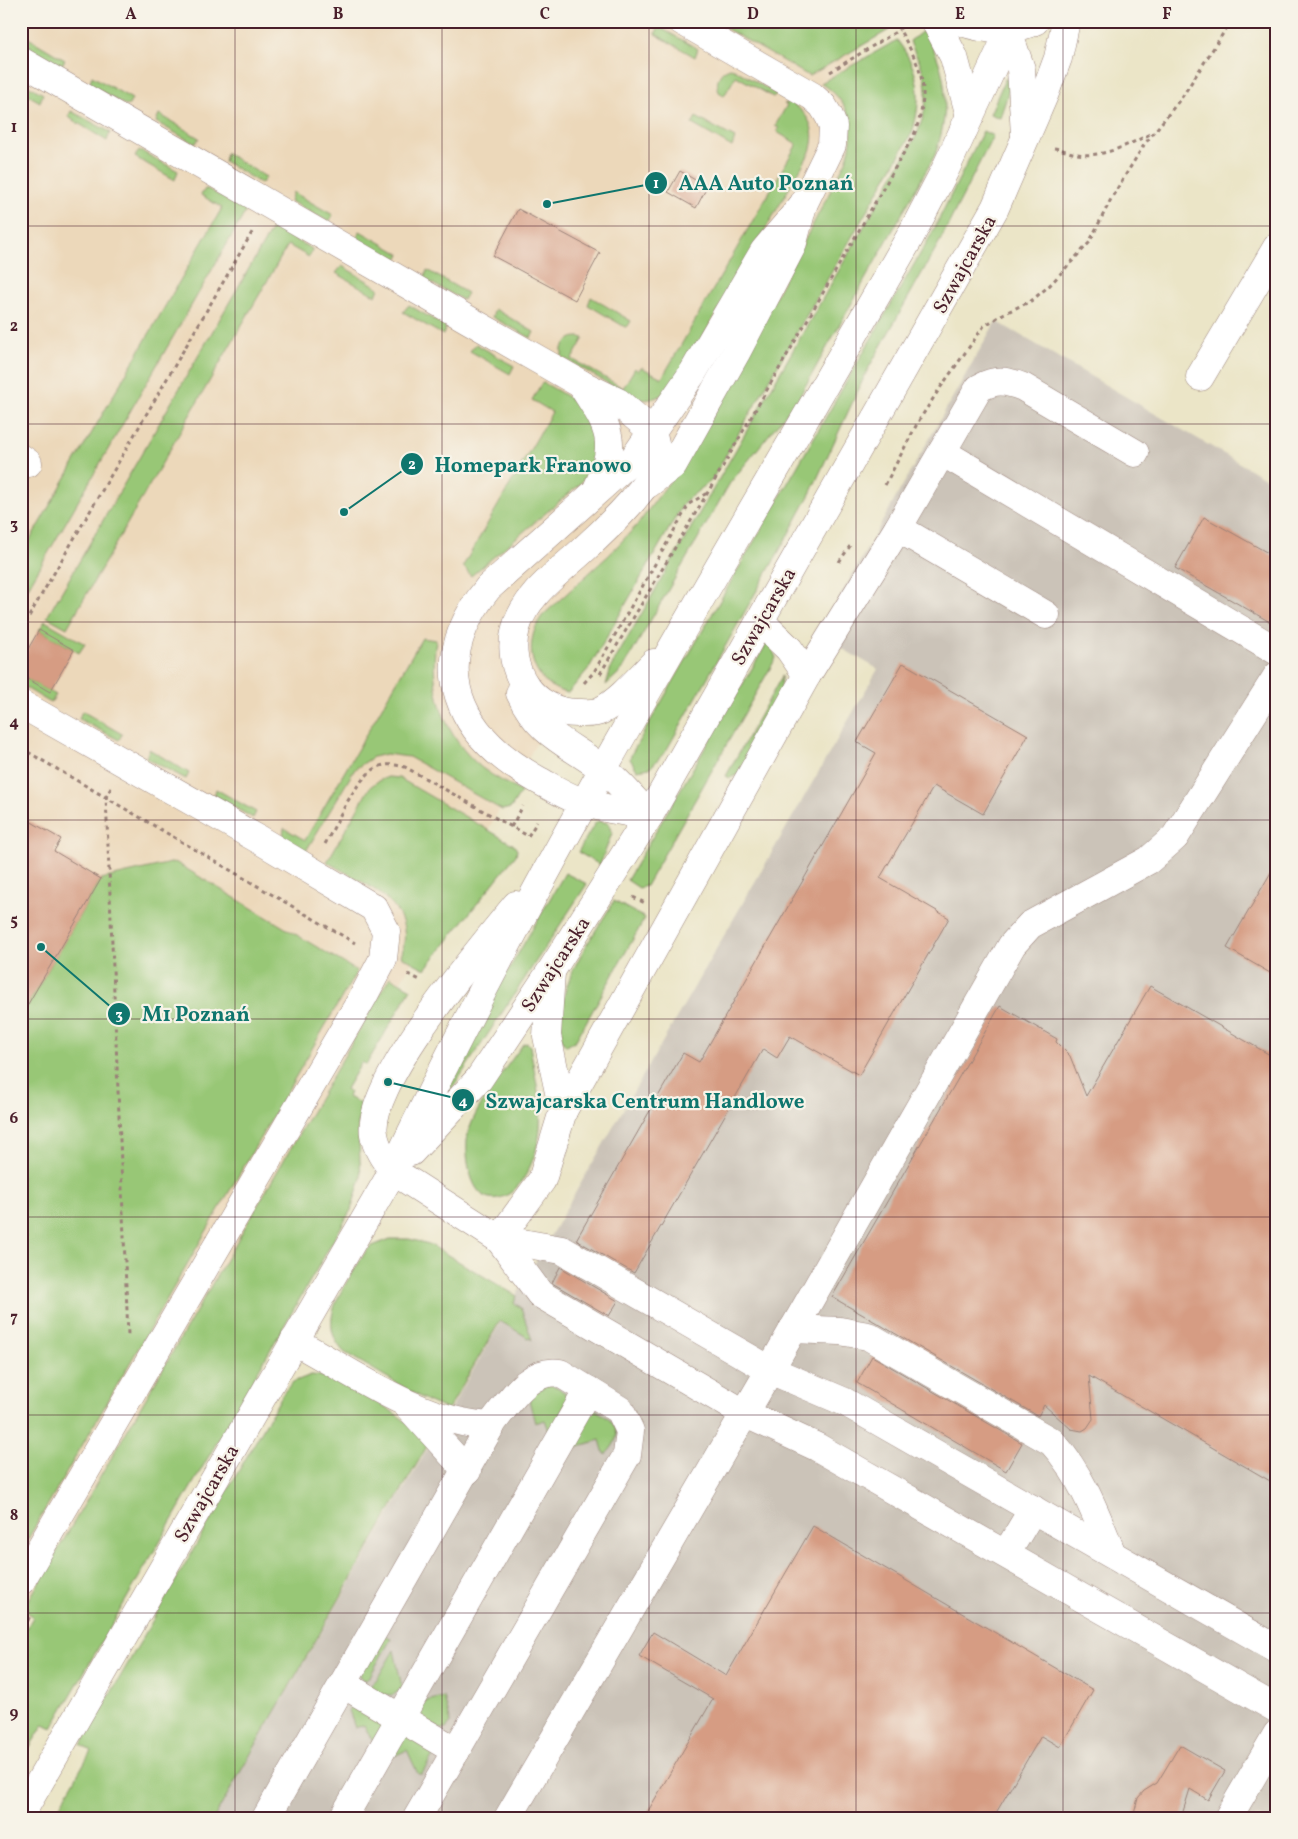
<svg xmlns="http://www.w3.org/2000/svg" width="1298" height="1839" font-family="Vollkorn,serif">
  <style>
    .built { fill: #ecd8ba }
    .industrial { fill: #cbc3b8 }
    .green { fill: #98c776; stroke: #717350 }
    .building { fill: #d69c83 }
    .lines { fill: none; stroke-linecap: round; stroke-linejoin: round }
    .minor-casing { stroke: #9a8279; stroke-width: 29 }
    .path { stroke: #9a8279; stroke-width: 3; stroke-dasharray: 4 4; stroke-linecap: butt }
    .minor { stroke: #fff; stroke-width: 28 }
    .grid { fill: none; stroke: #4a1f2b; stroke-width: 1; stroke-opacity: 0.55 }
    .labels { text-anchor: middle; stroke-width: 4.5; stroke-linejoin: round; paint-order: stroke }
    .street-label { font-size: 20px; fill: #4a1f2b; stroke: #f7f3e8 }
    .leader { fill: none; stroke: #0f766e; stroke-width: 2 }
    .callout-dot { fill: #0f766e; stroke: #f7f3e8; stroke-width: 2 }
    .mark-label { font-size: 15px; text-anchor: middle; font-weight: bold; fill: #fff }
    .callout-label { font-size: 21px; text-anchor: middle; font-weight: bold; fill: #0f766e; stroke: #f7f3e8; stroke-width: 4.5; stroke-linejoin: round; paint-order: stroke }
    .neatline { fill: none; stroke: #4a1f2b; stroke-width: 2 }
    .grid-label { font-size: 16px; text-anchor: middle; font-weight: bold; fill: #4a1f2b }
  </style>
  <rect width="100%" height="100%" fill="#f7f3e8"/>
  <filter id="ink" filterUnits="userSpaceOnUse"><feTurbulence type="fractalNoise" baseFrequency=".02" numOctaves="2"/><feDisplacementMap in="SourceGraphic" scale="10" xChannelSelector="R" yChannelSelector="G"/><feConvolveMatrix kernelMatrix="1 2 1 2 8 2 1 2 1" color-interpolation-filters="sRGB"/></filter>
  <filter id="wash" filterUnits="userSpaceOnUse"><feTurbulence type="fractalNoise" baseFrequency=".0096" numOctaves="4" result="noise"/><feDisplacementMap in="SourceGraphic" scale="20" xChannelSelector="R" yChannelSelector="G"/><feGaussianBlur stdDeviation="1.12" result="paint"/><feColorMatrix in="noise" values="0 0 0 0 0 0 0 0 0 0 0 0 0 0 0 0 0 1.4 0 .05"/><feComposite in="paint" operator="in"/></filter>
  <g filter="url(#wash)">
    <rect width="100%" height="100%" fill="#ebe5c7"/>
    <path class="built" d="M21,21H826L843,35L881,127L451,896L21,1628Z"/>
    <path class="industrial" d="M996,321L1277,485V1818H214L878,669L818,635Z"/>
    <g class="green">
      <path d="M713,21H897L889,30L809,76Z"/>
      <path d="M659,27L698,49L695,57L655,34Z"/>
      <path d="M923,31C950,70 950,112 935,155L798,399L730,483L622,670L606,685L611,667L916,136C927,111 930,89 920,63C917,56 912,49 910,41Z"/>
      <path d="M25,36L65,60L61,66L22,45Z"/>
      <path d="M897,40C920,69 923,99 912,133L711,481L685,501L589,668L568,693C530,685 522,644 542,616L608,556L638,524L684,462L713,416L846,161C858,130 850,101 821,83Z"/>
      <path d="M730,68L734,69L778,95L773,97L736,76L724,96L719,92C715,82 719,71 730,68Z"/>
      <path d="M92,76L132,99L129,105L126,106L89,84Z"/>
      <path d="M1005,79H1009L1011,84L1000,118L990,114Z"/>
      <path d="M21,81L43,94L40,102L21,91Z"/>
      <path d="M790,102C810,114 818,132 809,154L674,387C661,396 652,402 635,399L562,357V348C568,339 573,335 584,338L572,359L623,388L635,368L638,371L641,367L662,378L797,144L777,132L779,128L775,126L787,105L784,104Z"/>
      <path d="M71,111L110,132L107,141L68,117Z"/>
      <path d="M159,114L199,138L195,144L156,122Z"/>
      <path d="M696,117L735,138L732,147L692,124Z"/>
      <path d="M983,131L993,136L940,241L867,371L810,494L782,546L666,751L650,768L637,770L630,759L632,753L931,235Z"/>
      <path d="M139,150L178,171L175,180L135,157Z"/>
      <path d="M226,153L266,177L263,182L260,183L224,161Z"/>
      <path d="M205,189H208L246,211L21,600V555L222,208L201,195Z"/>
      <path d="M293,192L333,215L329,222L290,201Z"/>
      <path d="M273,227L312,249V251L309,257L288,245L67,628L47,617Z"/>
      <path d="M360,231L400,254L396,261L357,239Z"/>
      <path d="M342,266L379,288L376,296L336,273Z"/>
      <path d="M427,270L467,293L463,300L424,279Z"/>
      <path d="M591,297L631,321L628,326L625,327L588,305Z"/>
      <path d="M409,305L446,327L443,335L403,312Z"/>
      <path d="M495,309L534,332L531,338L492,317Z"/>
      <path d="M476,344L514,366L510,374L470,351Z"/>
      <path d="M544,383C556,390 570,397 580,407C602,429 598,463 579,485L471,576L463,566L552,412L532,400L541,384Z"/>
      <path d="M45,621L85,644L79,653L39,630Z"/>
      <path d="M422,638L436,640C429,689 443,736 482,768C494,777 508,784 521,792L511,808L502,810L409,757L386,754L373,757L355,769L306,851L285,839L283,836L284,828L305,840Z"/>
      <path d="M767,643H770L776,658L646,886L639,888L627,880Z"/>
      <path d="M21,675L56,695L52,701L49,702L21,685Z"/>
      <path d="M782,676L780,699L739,774L730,778L726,776Z"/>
      <path d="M82,711L122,734L119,740L79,719Z"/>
      <path d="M149,749L189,773L186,779L146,758Z"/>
      <path d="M388,777L399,778L514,845L517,850L516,855L425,969L401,956C419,903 364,884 327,862L370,787L378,781Z"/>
      <path d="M216,789L256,812L253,818L214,796Z"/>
      <path d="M599,821L608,823L612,833L600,865L578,852L595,823Z"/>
      <path d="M175,862L357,971L21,1551V1016L101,879Z"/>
      <path d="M565,873L587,884L430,1122L423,1117Z"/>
      <path d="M614,901L645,918L576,1040L567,1046C561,1042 561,1036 561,1029C557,981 591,940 614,901Z"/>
      <path d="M390,977L411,989L366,1065L362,1062L346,1089L350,1092L348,1097L361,1104L358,1125L361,1178L351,1210L52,1728L44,1724L21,1761V1638L33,1617L23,1610Z"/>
      <path d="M527,1043L530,1046C534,1072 542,1101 540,1128C539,1152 521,1204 489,1198C469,1194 464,1150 468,1134C476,1104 505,1070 523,1044Z"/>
      <path d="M390,1239H409L429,1244L517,1296L514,1303L521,1308L532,1340L500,1321L448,1410L427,1401L344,1352C313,1319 348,1283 366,1251L370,1247Z"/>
      <path d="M311,1375C344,1375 406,1419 430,1441L214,1818H53L91,1751L81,1745L284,1392L293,1382Z"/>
      <path d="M549,1384L559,1388L569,1398L550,1433L545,1420L535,1423L528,1396Z"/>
      <path d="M592,1408C612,1419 628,1432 606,1454H604L600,1440L576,1447L570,1443Z"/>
      <path d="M383,1633L391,1639L370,1676L363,1681L359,1672Z"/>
      <path d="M394,1650L402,1687C393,1701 380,1693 368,1688L377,1679Z"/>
      <path d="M444,1697L451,1723L446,1729H440L418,1718L421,1702Z"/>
      <path d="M352,1704L387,1720L373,1742L364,1725L355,1728L349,1710Z"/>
      <path d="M410,1735L435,1752L422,1774H418L407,1750L394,1756L401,1740Z"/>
    </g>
    <g id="blocks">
      <g class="building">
        <path d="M680,171L707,187L696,208L668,192Z"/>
        <path d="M518,209L600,253L575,300L493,256Z"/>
        <path d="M1204,517L1277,558V626L1175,568Z"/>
        <path d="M39,630L74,650L50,692L21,675V661Z"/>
        <path d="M903,663L1028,735L983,814L934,786L880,878L949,918L859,1075L790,1036L777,1058L763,1049L634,1273L576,1240L683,1053L699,1062L876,753L857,742Z"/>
        <path d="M21,816L61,839L54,851L101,879L21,1016Z"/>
        <path d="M1277,862V977L1227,948Z"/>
        <path d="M1150,986L1277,1059V1485L1089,1376L1093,1419L1087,1428L1082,1431L1071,1429L1044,1405L1038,1416L832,1297L1000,1006L1057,1039L1056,1042L1070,1056L1086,1096Z"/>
        <path d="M560,1267L618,1301L609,1316L552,1283Z"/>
        <path d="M872,1356L1022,1443L1006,1471L857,1383Z"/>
        <path d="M813,1526L1093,1690L1060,1747L1041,1736L993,1818H644L713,1699L639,1656L653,1632L726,1676Z"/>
        <path d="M1180,1745L1225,1771L1208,1800L1190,1789L1181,1818H1133L1138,1798L1144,1791L1157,1783Z"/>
      </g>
    </g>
  </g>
  <g filter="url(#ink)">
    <use href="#blocks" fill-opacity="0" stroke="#9a8279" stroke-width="1"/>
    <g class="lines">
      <defs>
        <g id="minor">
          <path d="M935,21L954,57L970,116"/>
          <path d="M959,21C984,30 1010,33 1035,21"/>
          <path d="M1005,23L1021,69L1025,135"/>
          <path d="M21,61L469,320L581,384L618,402L652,431C654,441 659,455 656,465C652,478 641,490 633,500C617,518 600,535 582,551C558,573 525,596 516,628C504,670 534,713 577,713C584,713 594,714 600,711C619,702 639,678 654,663"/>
          <path d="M1200,377L1277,247"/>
          <path d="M581,384C608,426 620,441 597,489"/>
          <path d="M942,452L1277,651"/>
          <path d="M21,458L28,463"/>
          <path d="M648,484L673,465L736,353L792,246L803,205L832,145L833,126L829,116L823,106L812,96L682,21"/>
          <path d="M898,528L1046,615"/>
          <path d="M760,621L789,649L807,675"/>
          <path d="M520,693C539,735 568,743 603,769C620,782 634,800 649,816"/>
          <path d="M21,704L258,839L374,908L386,931L383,959L363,997L21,1581"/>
          <path d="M649,816C628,812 606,809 585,803C569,798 553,788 538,780C457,735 425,666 488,588L634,458L692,374L764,251L803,205"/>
          <path d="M516,905C483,946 365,1083 374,1134C376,1148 385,1160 393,1171L499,1239L540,1294L744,1413L817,1447L1277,1709"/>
          <path d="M551,972L547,1036L563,1111L542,1180L499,1239L562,1250L770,1370L845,1402L1277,1649"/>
          <path d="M563,1111L807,675L898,528L979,388C996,379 1005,380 1023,387L1135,453"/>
          <path d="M411,1152L479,1079L551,971L649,816L995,208L1045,93L1058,58L1066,21"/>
          <path d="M793,1329L840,1331L868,1336L1052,1442C1081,1474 1096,1514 1112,1554"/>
          <path d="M294,1341C356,1374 419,1422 491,1426"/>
          <path d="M408,1406L467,1471"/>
          <path d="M1006,1554L1033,1509"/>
          <path d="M343,1684L456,1751"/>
          <path d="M21,1814L393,1171C545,850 734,546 910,237L945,170L1010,30L1011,21"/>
          <path d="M266,1818L493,1422C510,1401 529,1368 560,1373L620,1410L630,1431L627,1455L417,1818"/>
          <path d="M343,1818L588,1390"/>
          <path d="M508,1818L770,1370L1012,945L1030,925L1149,860L1175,837L1277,676"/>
          <path d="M1228,1818L1277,1734"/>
        </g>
      </defs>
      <use href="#minor" class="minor-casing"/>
      <g class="path">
        <path d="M830,72L899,30"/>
        <path d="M1054,148C1062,149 1069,153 1077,154C1103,158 1128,145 1150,134"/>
        <path d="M885,485L918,422L938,391L984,326L1003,314L1031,301L1049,286L1089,243L1112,197L1144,145L1182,97L1231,21"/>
        <path d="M839,562L850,546"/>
        <path d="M21,630L254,229"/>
        <path d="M600,674L708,492L914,135C931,90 923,70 899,29L905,24"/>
        <path d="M584,683L594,672L689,504L707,493"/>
        <path d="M21,748L355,943"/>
        <path d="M111,788L106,797L128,1335"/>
        <path d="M511,827L523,806"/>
        <path d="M528,836L537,822"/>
        <path d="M325,844C337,823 355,778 378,767C387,763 396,765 405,767L528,836"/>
        <path d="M633,897L645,903"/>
        <path d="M408,974L420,980"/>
        <path d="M21,1613L29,1619"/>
        <path d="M21,1636L29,1618L28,1609"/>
      </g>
      <use href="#minor" class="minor"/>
    </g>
  </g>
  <path class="grid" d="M235,21V1818M442,21V1818M649,21V1818M856,21V1818M1063,21V1818M21,226H1277M21,424H1277M21,622H1277M21,820H1277M21,1019H1277M21,1217H1277M21,1415H1277M21,1613H1277"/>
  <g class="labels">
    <g class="street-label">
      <text transform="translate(964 264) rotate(-61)" y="7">Szwajcarska</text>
      <text transform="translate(763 616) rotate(-60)" y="7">Szwajcarska</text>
      <text transform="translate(555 964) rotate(-57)" y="7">Szwajcarska</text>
      <text transform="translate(206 1493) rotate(-60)" y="7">Szwajcarska</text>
    </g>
  </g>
  <path class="leader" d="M547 204L656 183M344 512L412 464M41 947L119 1014M388 1082L463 1100"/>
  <g class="callout-dot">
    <circle cx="547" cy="204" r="5"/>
    <circle cx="344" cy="512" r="5"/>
    <circle cx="41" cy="947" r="5"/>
    <circle cx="388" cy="1082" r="5"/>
    <circle cx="656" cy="183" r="12"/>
    <circle cx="412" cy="464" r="12"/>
    <circle cx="119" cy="1014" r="12"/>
    <circle cx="463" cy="1100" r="12"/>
  </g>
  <g class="mark-label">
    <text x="656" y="188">1</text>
    <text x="412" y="469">2</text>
    <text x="119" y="1019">3</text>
    <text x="463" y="1106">4</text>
  </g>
  <g class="callout-label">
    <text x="766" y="190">AAA Auto Poznań</text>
    <text x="533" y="472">Homepark Franowo</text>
    <text x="196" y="1021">M1 Poznań</text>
    <text x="645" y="1108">Szwajcarska Centrum Handlowe</text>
  </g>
  <rect width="1298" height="1839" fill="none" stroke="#f7f3e8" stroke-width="55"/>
  <rect x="28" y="28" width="1242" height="1784" class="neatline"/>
  <g class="grid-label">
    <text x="131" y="19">A</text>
    <text x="338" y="19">B</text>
    <text x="545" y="19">C</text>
    <text x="753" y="19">D</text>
    <text x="960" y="19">E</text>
    <text x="1167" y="19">F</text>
    <text x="14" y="132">1</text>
    <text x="14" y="331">2</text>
    <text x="14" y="529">3</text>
    <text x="14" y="727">4</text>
    <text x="14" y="925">5</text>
    <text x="14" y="1123">6</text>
    <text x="14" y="1322">7</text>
    <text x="14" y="1520">8</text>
    <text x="14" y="1718">9</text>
  </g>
</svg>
